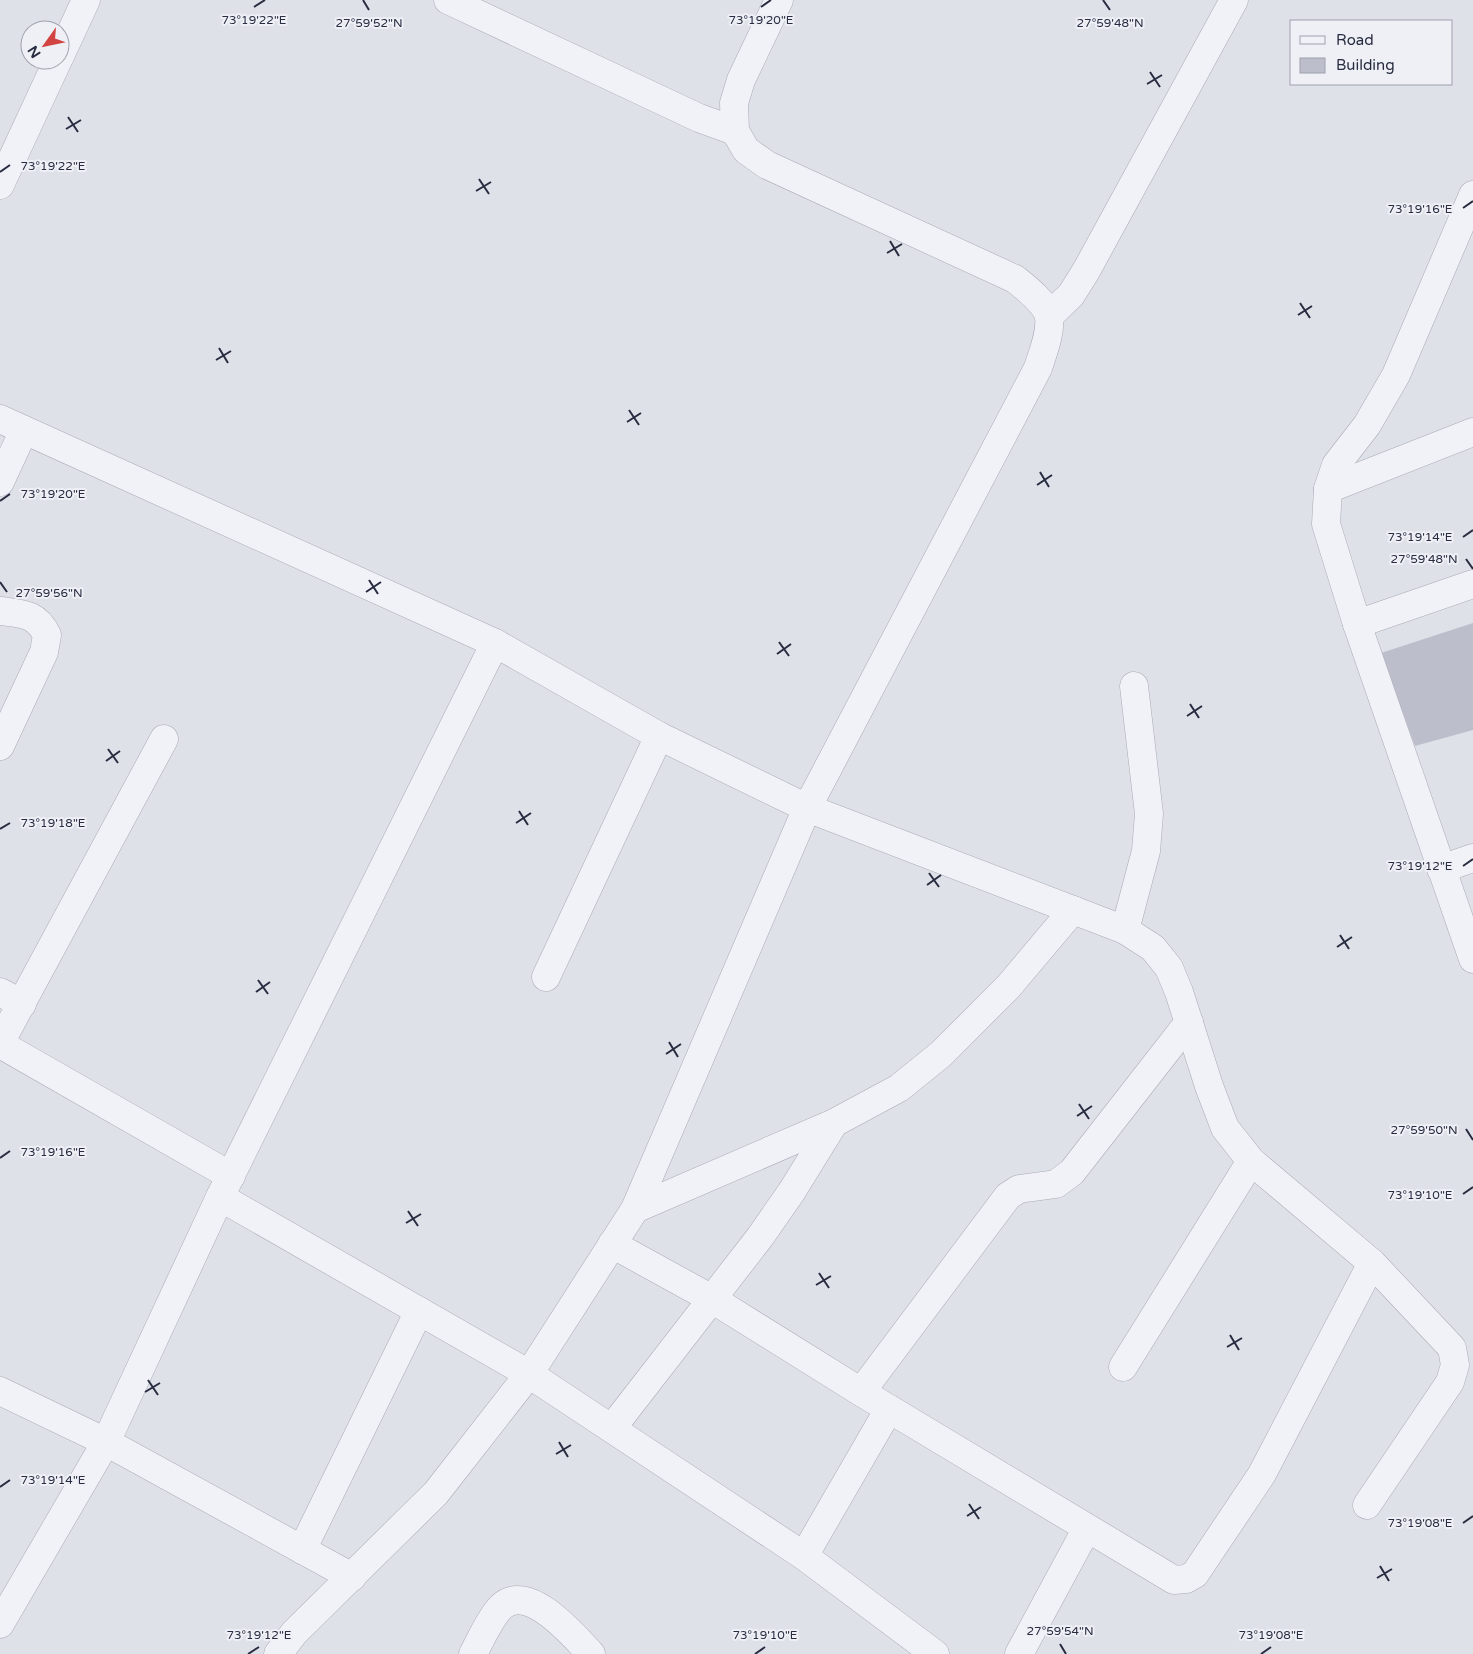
<svg xmlns="http://www.w3.org/2000/svg" width="1473" height="1654" font-family="'Varela Round',sans-serif">
  <style>
    .building { fill: #bcbfcb }
    .lines { fill: none; stroke-linecap: round; stroke-linejoin: round }
    .minor-casing { stroke: #a8abb6; stroke-width: 29 }
    .minor { stroke: #f1f2f7; stroke-width: 28 }
    .ticks { fill: none; stroke: #272c40; stroke-width: 2 }
    .ticks-label { font-size: 12px; text-anchor: middle; fill: #272c40; stroke: #eef0f6; stroke-width: 4; stroke-linejoin: round; paint-order: stroke }
  </style>
  <rect width="100%" height="100%" fill="#dfe1e8"/>
  <path class="building" d="M1473,623V730L1415,746L1381,653Z"/>
  <g class="lines">
    <defs>
      <g id="minor">
        <path d="M448,0L699,118L735,131"/>
        <path d="M60,56L86,0"/>
        <path d="M0,185L58,60"/>
        <path d="M1473,195L1396,375L1367,425L1336,465L1328,489L1326,524L1357,624L1473,959"/>
        <path d="M1049,316L1071,295L1086,271L1234,0"/>
        <path d="M0,419L495,643L659,736L807,808L1125,930L1153,948L1169,968L1179,992L1209,1086L1225,1128L1251,1161L1372,1263L1452,1348L1455,1365L1450,1382L1367,1505"/>
        <path d="M0,482L24,430"/>
        <path d="M1328,489L1473,432"/>
        <path d="M0,611C23,614 36,613 47,635L44,652L0,746"/>
        <path d="M1357,624L1473,584"/>
        <path d="M1441,869L1473,858"/>
        <path d="M1125,930L1146,851L1149,814L1134,686"/>
        <path d="M546,977L659,736"/>
        <path d="M0,992L22,1004"/>
        <path d="M0,1043L164,739"/>
        <path d="M0,1044L231,1176"/>
        <path d="M220,1197L529,1374L804,1556L935,1654"/>
        <path d="M635,1209L834,1123L899,1088L941,1054L1008,987L1073,910"/>
        <path d="M612,1244L712,1299L861,1392L1174,1580L1186,1579L1195,1574L1262,1474L1372,1263"/>
        <path d="M1123,1367L1251,1161"/>
        <path d="M0,1391L106,1442L352,1577"/>
        <path d="M861,1392L1008,1196L1019,1189L1056,1184L1072,1172L1189,1022"/>
        <path d="M612,1428L760,1237L792,1191L834,1123"/>
        <path d="M302,1550L419,1311"/>
        <path d="M804,1556L889,1409"/>
        <path d="M0,1624L106,1442L220,1197L495,643"/>
        <path d="M278,1654L294,1633L436,1493L529,1374L635,1209L807,808L1038,368C1043,352 1051,333 1049,317C1046,303 1025,287 1015,279L767,165L746,150L735,131L734,103L741,80L779,0"/>
        <path d="M473,1654C480,1641 490,1618 501,1607C528,1581 574,1636 591,1654"/>
        <path d="M1019,1654L1087,1528"/>
      </g>
    </defs>
    <use href="#minor" class="minor-casing"/>
    <use href="#minor" class="minor"/>
  </g>
  <path class="ticks" d="M363,0L369,10M1103,0L1110,10M254,7L265,0M761,7L771,0M1150,72L1160,87M1147,84L1162,75M68,117L78,132M66,129L81,120M0,172L10,165M479,179L489,194M476,191L491,182M1463,208L1473,201M890,241L899,256M887,253L902,244M1300,303L1310,318M1298,315L1312,306M219,348L228,363M216,360L231,351M629,410L639,425M627,422L641,413M1040,472L1049,487M1037,485L1052,475M0,501L10,494M1463,537L1473,530M1466,559L1473,569M369,580L378,594M0,582L7,592M366,592L381,582M779,642L789,656M777,654L791,644M1190,704L1199,718M1187,716L1202,706M108,749L118,763M106,761L120,751M519,811L528,825M516,823L531,813M0,829L10,823M1463,866L1473,859M929,873L939,887M927,885L941,875M1340,935L1349,949M1337,947L1352,937M258,980L268,994M256,992L270,982M669,1042L678,1057M666,1054L681,1044M1079,1104L1089,1119M1077,1116L1092,1106M1466,1129L1473,1140M0,1158L10,1151M1463,1194L1473,1187M408,1211L418,1226M406,1223L421,1214M819,1273L829,1288M816,1285L831,1276M1230,1335L1239,1350M1227,1347L1242,1338M148,1380L158,1395M145,1392L160,1383M559,1442L568,1457M556,1454L571,1445M0,1487L10,1480M969,1504L979,1519M967,1516L981,1507M1463,1523L1473,1516M1380,1566L1389,1581M1377,1578L1392,1569M1060,1644L1066,1654M248,1654L259,1647M755,1654L765,1647M1261,1654L1271,1647"/>
  <g class="ticks-label">
    <text x="254" y="24">73°19'22"E</text>
    <text x="761" y="24">73°19'20"E</text>
    <text x="369" y="27">27°59'52"N</text>
    <text x="1110" y="27">27°59'48"N</text>
    <text x="53" y="170">73°19'22"E</text>
    <text x="1420" y="213">73°19'16"E</text>
    <text x="53" y="498">73°19'20"E</text>
    <text x="1420" y="541">73°19'14"E</text>
    <text x="1424" y="563">27°59'48"N</text>
    <text x="49" y="597">27°59'56"N</text>
    <text x="53" y="827">73°19'18"E</text>
    <text x="1420" y="870">73°19'12"E</text>
    <text x="1424" y="1134">27°59'50"N</text>
    <text x="53" y="1156">73°19'16"E</text>
    <text x="1420" y="1199">73°19'10"E</text>
    <text x="53" y="1484">73°19'14"E</text>
    <text x="1420" y="1527">73°19'08"E</text>
    <text x="1060" y="1635">27°59'54"N</text>
    <text x="259" y="1639">73°19'12"E</text>
    <text x="765" y="1639">73°19'10"E</text>
    <text x="1271" y="1639">73°19'08"E</text>
  </g>
  <rect x="1290" y="20" width="162" height="65" fill="#eef0f6" stroke="#9ea2ad"/>
  <rect x="1300" y="36" width="25" height="8" fill="#f1f2f7" stroke="#9ea2ad"/>
  <text x="1336" y="45" font-size="15" fill="#272c40">Road</text>
  <rect x="1300" y="58" width="25" height="15" fill="#bcbfcb" stroke="#9ea2ad"/>
  <text x="1336" y="70" font-size="15" fill="#272c40">Building</text>
  <g transform="translate(45 45) rotate(237)"><circle r="24" fill="#eef0f6" stroke="#9ea2ad"/>
  <path d="M0-4L9 19L0 12L-9 19Z" fill="#d14441"/>
  <text y="-8" font-size="14" font-weight="bold" text-anchor="middle" fill="#272c40">N</text>
  </g>
</svg>
